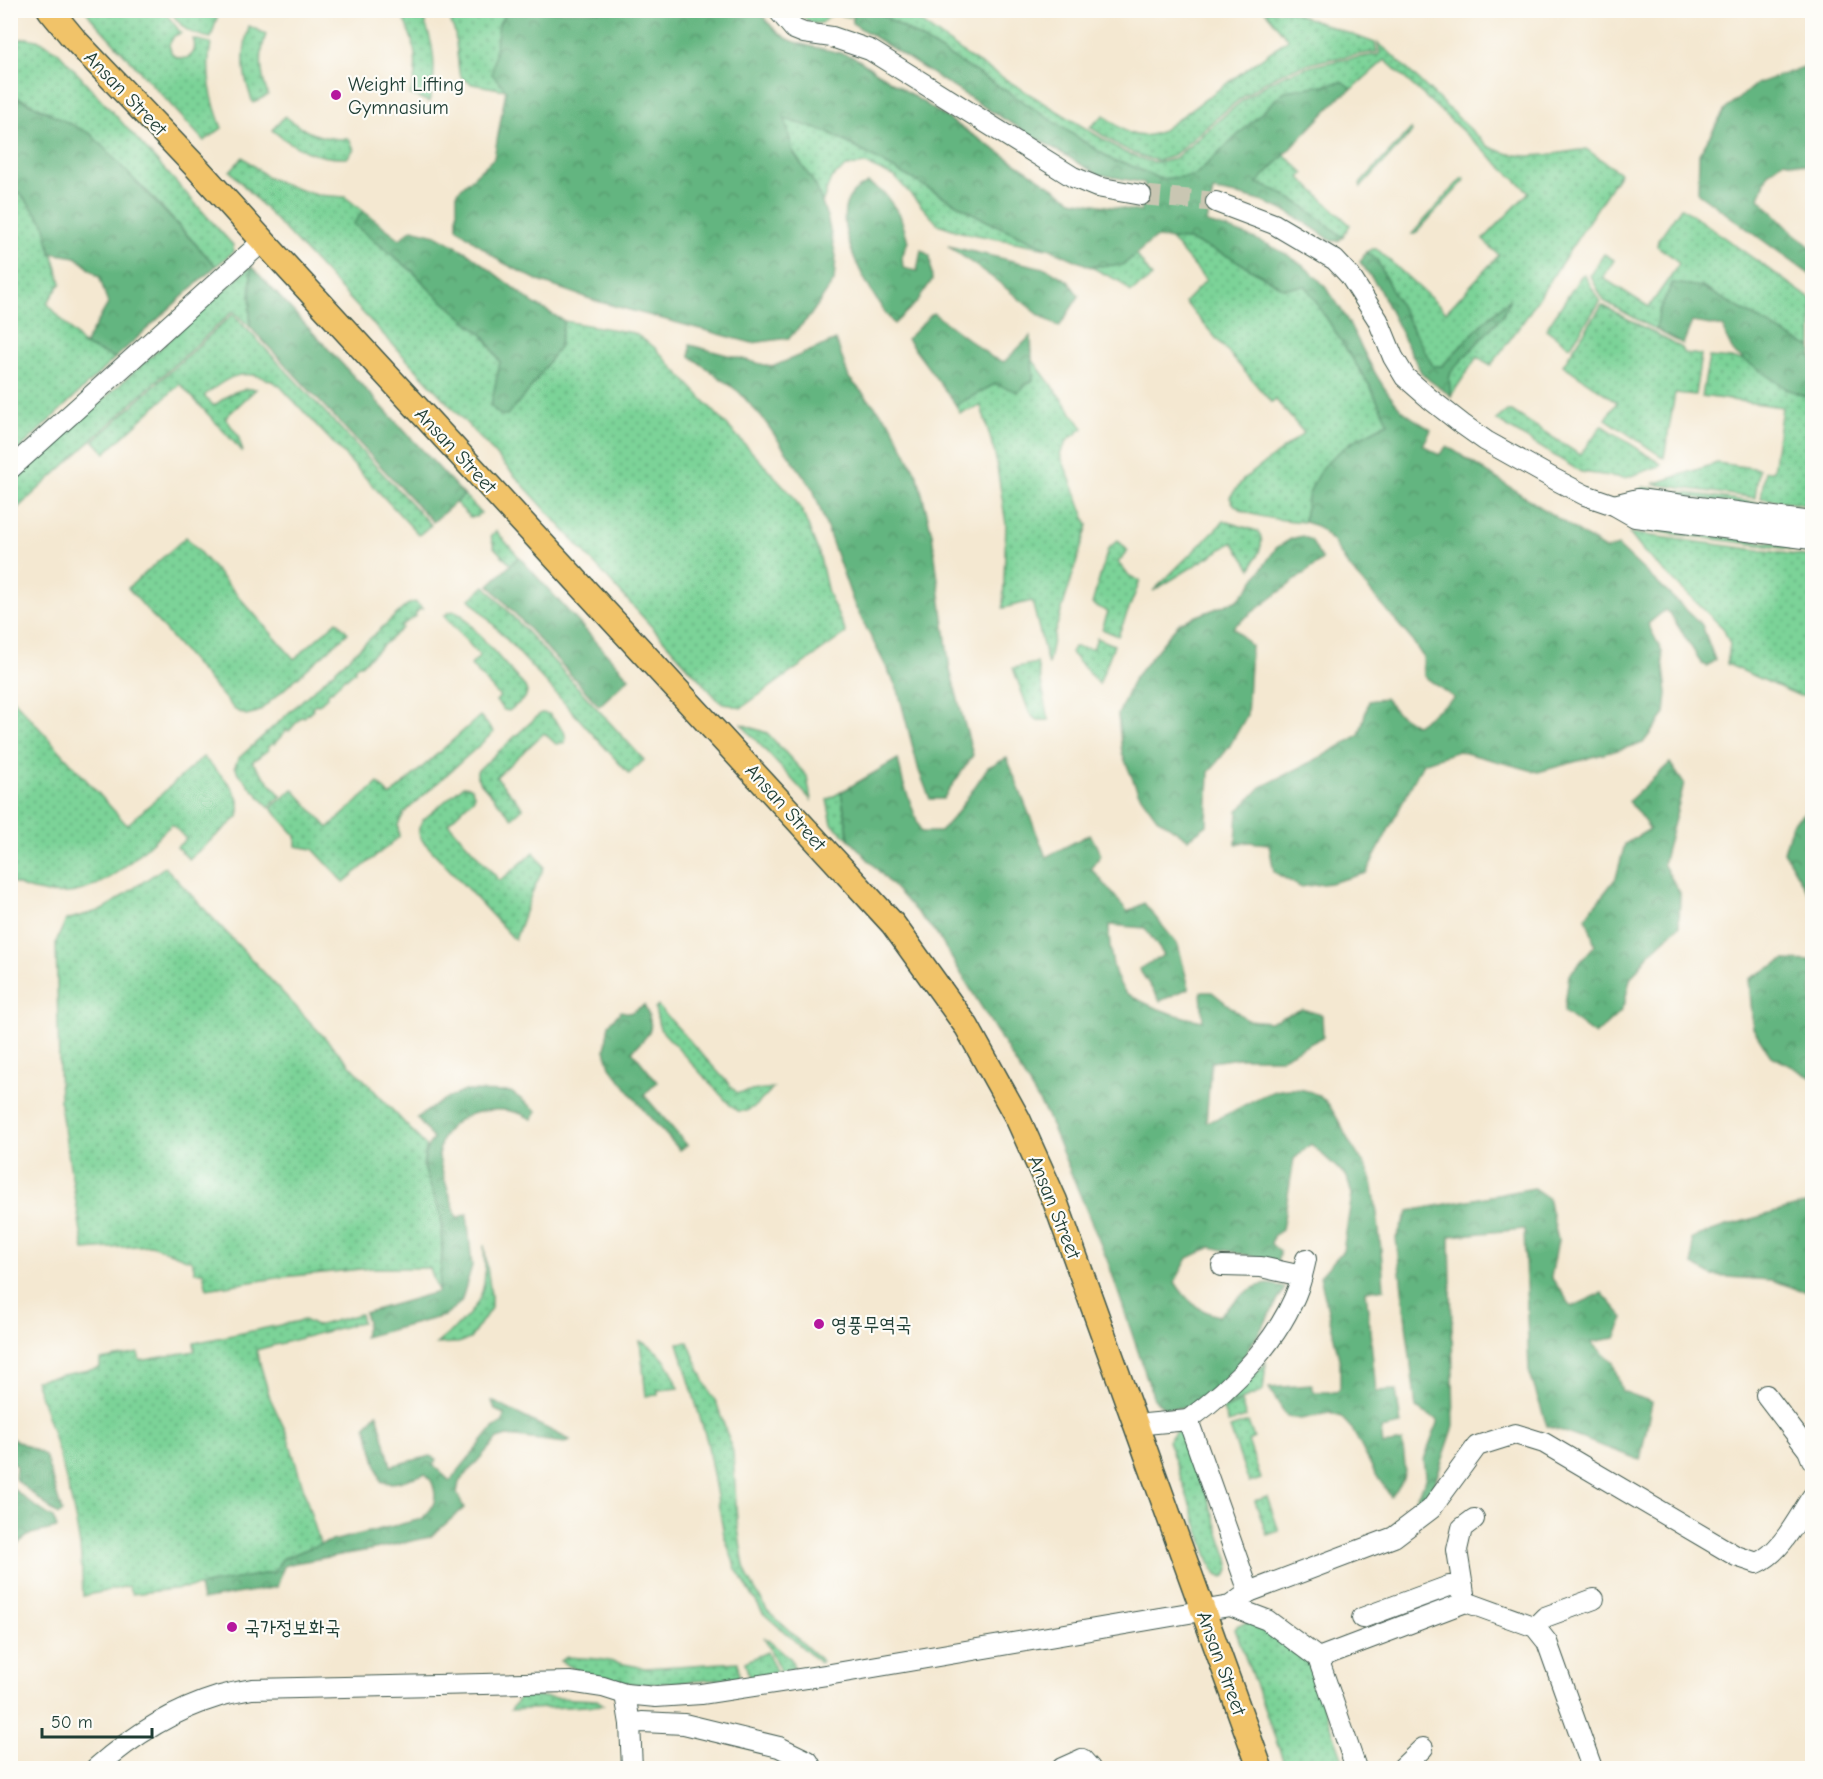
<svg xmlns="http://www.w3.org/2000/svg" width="1823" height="1779" font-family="'Comic Neue','Poor Story',sans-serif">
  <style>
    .green { fill: url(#green-dots); stroke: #4d8866; stroke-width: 1.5 }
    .forest { fill: url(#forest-crowns); stroke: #42795a; stroke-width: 1.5 }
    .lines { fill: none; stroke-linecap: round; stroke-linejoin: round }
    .minor-tunnel { stroke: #c9c6b2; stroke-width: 20; stroke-dasharray: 20 10; stroke-linecap: butt }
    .minor-casing { stroke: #3f574c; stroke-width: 22 }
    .major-casing { stroke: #3f574c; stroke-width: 27 }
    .minor { stroke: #fff; stroke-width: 20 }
    .major { stroke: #f1c369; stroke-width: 24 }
    .poi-dot { fill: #b5179e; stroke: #fdfcf7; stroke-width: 2 }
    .labels { text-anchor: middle; stroke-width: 4.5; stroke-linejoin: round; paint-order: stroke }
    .poi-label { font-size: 20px; fill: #1f3d34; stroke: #fdfcf7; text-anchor: start }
    .street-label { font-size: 20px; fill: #1f3d34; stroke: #fdfcf7 }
  </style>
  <defs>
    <pattern id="green-dots" width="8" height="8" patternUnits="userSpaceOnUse" patternTransform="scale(1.5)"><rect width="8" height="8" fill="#7bd398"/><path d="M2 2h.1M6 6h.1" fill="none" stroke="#64ac7d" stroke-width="1.8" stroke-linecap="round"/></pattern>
    <pattern id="forest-crowns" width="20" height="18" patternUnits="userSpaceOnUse" patternTransform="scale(1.5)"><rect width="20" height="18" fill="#64b580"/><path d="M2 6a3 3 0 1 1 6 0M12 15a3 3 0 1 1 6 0" fill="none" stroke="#52946a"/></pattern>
  </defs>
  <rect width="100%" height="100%" fill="#fdfcf7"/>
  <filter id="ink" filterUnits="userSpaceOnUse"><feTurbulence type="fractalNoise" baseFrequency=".0167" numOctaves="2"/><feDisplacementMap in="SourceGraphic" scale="12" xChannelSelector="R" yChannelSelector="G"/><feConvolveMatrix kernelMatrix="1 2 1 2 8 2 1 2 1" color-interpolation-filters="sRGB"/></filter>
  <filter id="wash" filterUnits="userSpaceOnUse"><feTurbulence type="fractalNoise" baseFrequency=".008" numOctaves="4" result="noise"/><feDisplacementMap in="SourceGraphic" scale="24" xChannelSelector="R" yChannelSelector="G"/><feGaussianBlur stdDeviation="1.35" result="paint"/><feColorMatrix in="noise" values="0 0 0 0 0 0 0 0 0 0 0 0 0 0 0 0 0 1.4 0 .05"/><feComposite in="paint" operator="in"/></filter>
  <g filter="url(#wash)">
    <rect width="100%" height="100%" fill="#f4e8d1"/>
    <g class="green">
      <path d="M86,11H164L181,33L174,36L169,45L172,54C185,65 200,54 193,39L211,43C205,73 211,100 222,128L204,141L91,18Z"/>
      <path d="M170,11H219L211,38C188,34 183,29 170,11Z"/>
      <path d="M420,11C434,40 439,69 429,102L410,94C420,67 416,45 404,20Z"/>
      <path d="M447,11H507L499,24L506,90L472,84L462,78L459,72L455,33Z"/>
      <path d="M795,11H852L850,17L833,14L821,23L813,24Z"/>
      <path d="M876,11H905L969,57L1124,152C1144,160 1153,166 1174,159C1207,132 1238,99 1276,79C1307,63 1346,60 1380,54L1378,43L1388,51L1488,146C1519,163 1552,154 1586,149L1620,173L1525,319L1491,365L1477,357L1451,396L1449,379L1451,372L1509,301L1483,323L1442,366H1433L1392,291L1377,260L1366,252L1373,249H1377L1446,312L1499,255L1483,240L1529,192L1385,60L1352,89L1342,82L1285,91L1194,176L1160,179L1125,163L1115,162L1008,92Z"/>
      <path d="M1265,11H1289L1375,43L1377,52C1343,57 1305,61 1274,77C1237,97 1206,128 1173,156C1169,157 1164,160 1159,160C1138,161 1107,138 1090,127L1104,115C1122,131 1136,142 1160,132L1288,39Z"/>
      <path d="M249,26L266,34C259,56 260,73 268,95L253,103C242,74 241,56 249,26Z"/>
      <path d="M26,38L41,41L59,53L233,245V252L216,266L147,191L49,112L11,94L10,41Z"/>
      <path d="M285,116C305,133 323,140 349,139L354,149L347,158C317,159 295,149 272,130Z"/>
      <path d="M784,118L830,133L987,221L1047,248L961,232L938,224L895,177L866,164L848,166L831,178L822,203L816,186L793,152Z"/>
      <path d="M1411,129L1412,132L1361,187L1360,184Z"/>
      <path d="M1285,155L1304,173L1300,178L1350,225L1343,237L1300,204L1279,192L1256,183Z"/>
      <path d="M243,157L267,177L288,186L317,195L345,197L363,211L354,224L414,273L431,291L484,336L500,362L491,406L527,393L559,347L564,321L634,333L654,347L792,495L802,511L819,553L828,593L846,633L741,708L720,702L486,444L230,171Z"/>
      <path d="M1462,178H1464L1465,180L1415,234H1412Z"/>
      <path d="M10,193H20L44,223L61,283L47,303L84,345L115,358L11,457Z"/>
      <path d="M1681,207L1812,300V347L1797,341L1702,287L1672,283L1659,312L1656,330L1604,301L1590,275L1604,254L1614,260L1603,278L1649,307L1679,264L1674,258L1657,246L1658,240Z"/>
      <path d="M1171,239L1189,240L1232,258L1283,288L1306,286L1370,386L1388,423L1349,443L1305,511L1304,522C1286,520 1235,518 1230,497L1244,479L1304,433L1276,400L1271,402L1185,302L1206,280Z"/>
      <path d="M1136,254L1152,277L1131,292L1119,281L1089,266L1123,265Z"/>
      <path d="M251,266L250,327L233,311L11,514V483Z"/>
      <path d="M1584,274L1600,302L1570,347L1546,329L1581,276Z"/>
      <path d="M1602,305L1682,348L1683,353L1701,355L1695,395L1675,393L1664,458L1606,419L1617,402L1563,365Z"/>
      <path d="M233,314L431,525L419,535L279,385C247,366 230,374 204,396L214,406C228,395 238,387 256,389L225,418L238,435L243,452L180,384L105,453L94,441Z"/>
      <path d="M1709,357L1744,360L1787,389L1812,399V506L1761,498L1765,471H1773L1782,407L1702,396Z"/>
      <path d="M1032,359L1083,428L1068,440L1060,454L1088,525L1054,635L1048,665L1032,601L1003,608L1006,524L995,454L981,406L960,413L956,405L995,384L1033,380Z"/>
      <path d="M1507,411H1512L1580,455L1602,425L1661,464L1660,466L1625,478L1581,472L1496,420Z"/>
      <path d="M1717,463L1759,469L1755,498L1653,484Z"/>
      <path d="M1643,487L1812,510V515L1640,490Z"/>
      <path d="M464,495L481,513L476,517H470L456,503Z"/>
      <path d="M1224,521L1257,531C1268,541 1256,557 1251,569L1233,542L1153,591Z"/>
      <path d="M1631,525L1812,548V552L1629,528Z"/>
      <path d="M496,531L519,557L511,565L494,547L491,536Z"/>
      <path d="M1629,533L1812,557V689L1807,696H1800L1727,664L1730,644L1723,628L1644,552Z"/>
      <path d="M186,537L294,659L337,621L348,633L258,712L246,715L235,710L128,588Z"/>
      <path d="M1118,540L1128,551L1118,562L1128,575L1140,581L1118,636L1102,629L1108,612L1092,604L1108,549Z"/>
      <path d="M485,586L644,760L629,774L470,599Z"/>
      <path d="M415,602L423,609H420L415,614L416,616L401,626L402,628L361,665L359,664L354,669L355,671L347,678L345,677L332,691L331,690L327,694L328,696L318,705L316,704L312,707L313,709L304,717L302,716L289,731L287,730L274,744L273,743L268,747L269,749L252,762L281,796L269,807L238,773L235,766L238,759L407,605Z"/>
      <path d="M455,611L461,614L525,687L527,692L525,698L509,711L504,710L496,701L500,697L471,665L480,656L444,616L449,612Z"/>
      <path d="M1097,638L1114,645L1099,684L1071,653L1074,647L1093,649Z"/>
      <path d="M1037,663L1049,720C1039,721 1035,721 1029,712L1013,668Z"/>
      <path d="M11,697L127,825L203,757C219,774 245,792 238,817L189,859L177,847L186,839L172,824C121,870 85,916 11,882Z"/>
      <path d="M541,713L549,714L564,731L566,739L564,743L556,744L544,733L496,777L523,808L512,818L480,782L477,777V771Z"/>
      <path d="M480,716L494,732L404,813L398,825L399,837L344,882L313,849L296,846V836L271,808L293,789L328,828L378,783L390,796Z"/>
      <path d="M741,724L767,733L807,776L811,800Z"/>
      <path d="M463,786L471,787L474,794V798L448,823L500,881L534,852L544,867L531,895L515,940L422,840C417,832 418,828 423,820Z"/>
      <path d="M841,792L849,839L832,824L827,800Z"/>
      <path d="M165,867L426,1146L423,1165L441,1217L442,1256L438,1292L430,1268H372L283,1277L207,1289L203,1272H195L192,1261L151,1245L84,1250L60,1105L56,942L66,920L102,910Z"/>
      <path d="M658,1006L737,1093L773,1088L756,1106L746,1111H738L730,1105L660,1029L655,1009Z"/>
      <path d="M484,1245L491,1295V1308L470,1339L458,1343L436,1344C456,1327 480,1311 484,1283C486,1271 484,1257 484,1245Z"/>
      <path d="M360,1314L362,1322L256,1350L270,1398L287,1434L320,1544L282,1559L275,1572L199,1586L132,1594L128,1586L83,1596C82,1577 82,1558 79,1540C70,1485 53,1432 35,1380L100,1368V1360L138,1353L140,1361L195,1351L194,1343L304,1320L316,1326Z"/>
      <path d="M640,1341C661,1350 671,1367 679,1388L658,1390V1395L646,1396Z"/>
      <path d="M688,1342L705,1383L717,1404L733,1452L737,1522L744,1566L748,1577L767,1610L822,1661L820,1663L763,1613L736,1569L724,1535L707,1441L678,1343Z"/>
      <path d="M1266,1363L1263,1391L1215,1411Z"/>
      <path d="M1241,1402L1246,1417L1228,1423L1223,1410Z"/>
      <path d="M1248,1422L1254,1438L1248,1441L1261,1479L1249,1483L1230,1428Z"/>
      <path d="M1181,1429L1186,1434L1230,1565L1228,1573L1223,1578L1217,1575L1211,1565L1168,1441L1175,1432Z"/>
      <path d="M1267,1497L1279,1531L1267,1535L1255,1501Z"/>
      <path d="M1257,1620L1308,1662L1343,1760L1319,1768H1286L1235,1629L1238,1625Z"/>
      <path d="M764,1637L791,1659L794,1668L781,1672Z"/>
      <path d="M767,1652L777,1673L749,1677L745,1662Z"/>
      <path d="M567,1657L598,1659L645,1668L738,1662L739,1678L639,1685L582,1673L560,1661Z"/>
      <path d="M520,1696L597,1700L604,1705L511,1710Z"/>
    </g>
    <g class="forest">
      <path d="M507,11H760C784,52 814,43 854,57L1072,200L1141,212L1145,183L1097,174L994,113L852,23L854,11H876L1008,92L1115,162L1125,163L1160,179L1194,176L1285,91L1343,82L1352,89L1339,98L1257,183L1279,192L1300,204L1343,237L1338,241H1332C1289,210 1266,198 1213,191L1207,223C1249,234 1298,253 1326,288C1356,325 1368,374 1401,409C1409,417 1421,423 1431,430L1423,445L1439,455L1447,446L1606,550L1618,546L1702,625L1715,660L1707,666L1702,664L1671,615L1665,610L1648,624L1662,652L1667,693L1665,714L1643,743L1538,772L1458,751L1423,763L1366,873L1330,883L1300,887L1274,872L1269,844L1248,842L1236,844L1238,811L1261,787L1323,756L1359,735L1369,701L1385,698L1396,712L1416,725L1454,698L1424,676L1423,657L1412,640L1346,563L1334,543L1317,526L1304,522C1308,464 1341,447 1388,423L1370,386L1306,286L1283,288L1232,258L1189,240L1155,238L1123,265L1089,266L987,221L830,133L785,119L793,152L816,186L827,217L836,256L834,281L810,316L789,338L752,343L596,301L539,281L500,261L457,228V192L494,158L506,90L492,74L499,24Z"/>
      <path d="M1812,64V166L1784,161L1768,173L1759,198L1790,230L1812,248V276L1698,193L1699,154L1725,110L1756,84Z"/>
      <path d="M10,94L91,134L216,266L115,358L84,345L108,304L100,278L76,257L51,253L44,223L20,193H11Z"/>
      <path d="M868,183L884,193L900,215L908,241L902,257L903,268L917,271L921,250L930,256L932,280L917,302L894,324C874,300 826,223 852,194C856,189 863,186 868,183Z"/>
      <path d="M363,211L400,239L412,229L436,235L468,253L533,303L564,321L559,347L527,393L507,415H500L491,406L500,362L484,336L431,291L414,272L353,224Z"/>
      <path d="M948,246L1048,269L1068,281L1079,296L1059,327L1038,314L997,281Z"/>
      <path d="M1366,252L1377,260L1392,291L1433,366H1442L1483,323L1510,299L1503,315L1451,372L1449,379L1451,396L1429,380L1421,372L1377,285L1360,262Z"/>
      <path d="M251,266L464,495L433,522L250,327Z"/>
      <path d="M1673,283L1702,287L1797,341L1812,347V399L1787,389L1734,353L1726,337L1724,327L1692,322L1683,344L1656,330L1659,312Z"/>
      <path d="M933,313L993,358L1004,362L1031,336L1033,380L1018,392L995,384L956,405L907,339Z"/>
      <path d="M836,340L849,378L891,424L918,477L932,534L950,670L973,755L943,799H930L919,771L898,690L854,604L813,489L764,420L739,392L690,356V345L772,367Z"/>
      <path d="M1302,536L1311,540L1322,560L1233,627L1251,646L1247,715L1229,747L1209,772L1207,825L1188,839L1156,817L1138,792L1122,753L1118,715L1133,680L1179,623L1238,600L1250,586L1276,548L1291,539Z"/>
      <path d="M519,557L629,678L599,706L489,585Z"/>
      <path d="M1007,758L1046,857L1090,834L1101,855L1091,868L1128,912L1144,903L1178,945L1189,988L1160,1001L1139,969L1164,955L1145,928L1109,925C1109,947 1111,974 1125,992C1128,995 1133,997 1137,999C1159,1011 1179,1017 1203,1021L1201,992H1212L1247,1020L1270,1022L1302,1009L1322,1015L1323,1037L1282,1058H1238L1211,1062L1206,1122C1237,1115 1258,1090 1290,1089C1328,1087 1335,1116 1350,1143C1357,1155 1367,1165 1371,1178C1374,1187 1374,1197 1376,1206C1380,1233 1382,1260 1384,1288L1366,1291L1376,1391L1396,1390L1401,1425L1381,1429L1383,1445L1402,1442C1406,1468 1409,1477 1391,1497L1375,1473L1352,1429L1341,1417L1330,1413L1301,1419L1287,1417L1269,1388L1312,1385L1314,1392H1336L1340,1388V1363L1320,1276L1343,1251L1352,1195L1347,1177L1311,1144L1294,1159L1282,1230L1273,1236L1271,1244L1280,1252L1277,1262L1211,1247L1188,1258L1175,1282C1186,1300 1198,1311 1219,1316C1237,1299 1257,1275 1285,1288C1263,1325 1231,1392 1188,1407C1182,1409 1172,1408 1165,1408L1154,1399L1108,1262L1046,1113L937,934L849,839L841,792L898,759L903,782L921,832H940L957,813L988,767Z"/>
      <path d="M1670,763L1684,784L1663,864L1680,893L1679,926L1648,955L1630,979L1625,1001L1620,1012L1595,1035L1564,1012L1569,975L1595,945L1586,917L1616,878L1625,844L1650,829L1629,801Z"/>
      <path d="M1812,805V900L1784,852L1792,824Z"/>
      <path d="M1784,960L1812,961V1078L1770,1055L1753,1028L1749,979Z"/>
      <path d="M644,1005C657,1030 650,1033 632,1051L657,1082L644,1095L687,1145L680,1150L646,1113L610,1067L605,1050L609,1024L621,1011L630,1013Z"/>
      <path d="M465,1091L511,1092L537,1111L532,1119C527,1117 521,1113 515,1112C483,1104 440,1118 439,1155C439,1167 453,1204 457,1218L467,1214L472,1266L461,1302L444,1316L364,1337L367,1321L364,1313L438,1292C441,1268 445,1242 441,1217C437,1191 411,1164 433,1139L417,1118L445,1099Z"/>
      <path d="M1534,1188L1548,1198L1558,1240L1551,1277L1572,1307L1602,1293L1624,1318L1615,1338L1591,1342L1613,1363L1622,1391L1652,1402L1640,1460L1547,1426L1529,1371L1524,1229L1450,1236L1454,1426L1432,1491L1419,1506L1385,1534L1413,1502L1423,1486L1426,1475L1424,1460L1438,1420L1416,1408L1396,1238L1409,1211Z"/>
      <path d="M1812,1202V1294L1771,1280L1713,1276L1693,1265L1692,1238L1726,1226Z"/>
      <path d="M492,1401L570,1440L565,1443L507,1436L497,1439L459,1482L457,1493L464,1508L430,1537L370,1550L294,1563L284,1566L277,1587L202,1600L199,1586L274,1572L282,1559L320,1544L422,1519C425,1515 430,1511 432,1507C438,1497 434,1480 425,1474C413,1477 393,1487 381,1481L366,1426L377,1413L391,1466L430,1456L437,1459L433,1465L450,1481L493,1428L503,1422L504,1414L495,1410Z"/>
      <path d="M11,1438L45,1455L62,1512L58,1515L15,1479L16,1465L11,1463Z"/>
      <path d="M10,1486L29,1502L53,1518L57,1528L31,1534L11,1548Z"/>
    </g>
  </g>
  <g filter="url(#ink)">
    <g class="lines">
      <path class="minor-tunnel" d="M1141,195L1216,202"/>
      <defs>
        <g id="minor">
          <path d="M778,10L794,29L804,33L832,37L870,50L1073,177L1097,187L1141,195"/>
          <path d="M1216,202L1274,224L1335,260L1350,276L1378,320L1393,357L1405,377L1430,399L1462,424L1486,441L1556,480L1585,495L1614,505L1635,517L1812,539"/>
          <path d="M10,469L263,241"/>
          <path d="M1614,505L1638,499L1812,522"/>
          <path d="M1222,1266L1261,1267L1302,1276"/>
          <path d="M1766,1395L1808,1450L1812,1460"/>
          <path d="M1188,1420C1233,1387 1280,1340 1299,1286C1302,1277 1304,1268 1306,1259"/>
          <path d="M1249,1592L1394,1537L1431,1509L1477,1446L1515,1434L1544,1443L1736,1556L1757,1563C1782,1552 1797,1519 1812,1497"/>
          <path d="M1465,1600L1457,1550L1462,1528L1474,1519"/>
          <path d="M1230,1606L1267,1620L1318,1658L1356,1768"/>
          <path d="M1362,1618L1449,1586L1463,1587"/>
          <path d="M1535,1627L1545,1617L1594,1599"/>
          <path d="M1318,1658L1466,1602L1535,1627L1547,1642L1592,1768"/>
          <path d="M625,1694L630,1724L632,1768"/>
          <path d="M630,1724L642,1722L684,1724L779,1747L808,1761L812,1768"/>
          <path d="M96,1768C131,1737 174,1710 220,1696C230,1693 241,1691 252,1689L570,1682L603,1687L625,1694L656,1697L701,1694L826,1675L1230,1606L1249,1592L1188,1420L1135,1425"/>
          <path d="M1062,1768L1082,1759L1090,1768"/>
          <path d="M1402,1768L1423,1748"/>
        </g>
        <path id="major" d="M50,10L74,39L198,169L263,241L837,863L893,924L967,1027L1018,1119L1055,1201L1260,1768"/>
      </defs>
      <use href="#minor" class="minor-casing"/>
      <use href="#major" class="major-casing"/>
      <use href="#minor" class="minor"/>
      <use href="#major" class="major"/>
    </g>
  </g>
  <g class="poi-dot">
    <circle cx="336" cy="95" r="6"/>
    <circle cx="819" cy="1324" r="6"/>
    <circle cx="232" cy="1627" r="6"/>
  </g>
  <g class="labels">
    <g class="poi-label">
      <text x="348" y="91">Weight Lifting<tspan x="348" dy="23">Gymnasium</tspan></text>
      <text x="831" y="1331">영풍무역국</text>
      <text x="244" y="1634">국가정보화국</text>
    </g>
    <g class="street-label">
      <text transform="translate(126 93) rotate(46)" y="7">Ansan Street</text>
      <text transform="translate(456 450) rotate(47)" y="7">Ansan Street</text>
      <text transform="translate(786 807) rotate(48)" y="7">Ansan Street</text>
      <text transform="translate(1055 1207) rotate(68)" y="7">Ansan Street</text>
      <text transform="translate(1222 1663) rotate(70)" y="7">Ansan Street</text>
    </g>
  </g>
  <rect width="1823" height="1779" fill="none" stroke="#fdfcf7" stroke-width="36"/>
  <path d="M42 1728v9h110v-9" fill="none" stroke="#1f3d34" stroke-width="3"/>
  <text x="51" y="1728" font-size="18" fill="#1f3d34" stroke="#fdfcf7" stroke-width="4.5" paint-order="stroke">50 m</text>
</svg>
